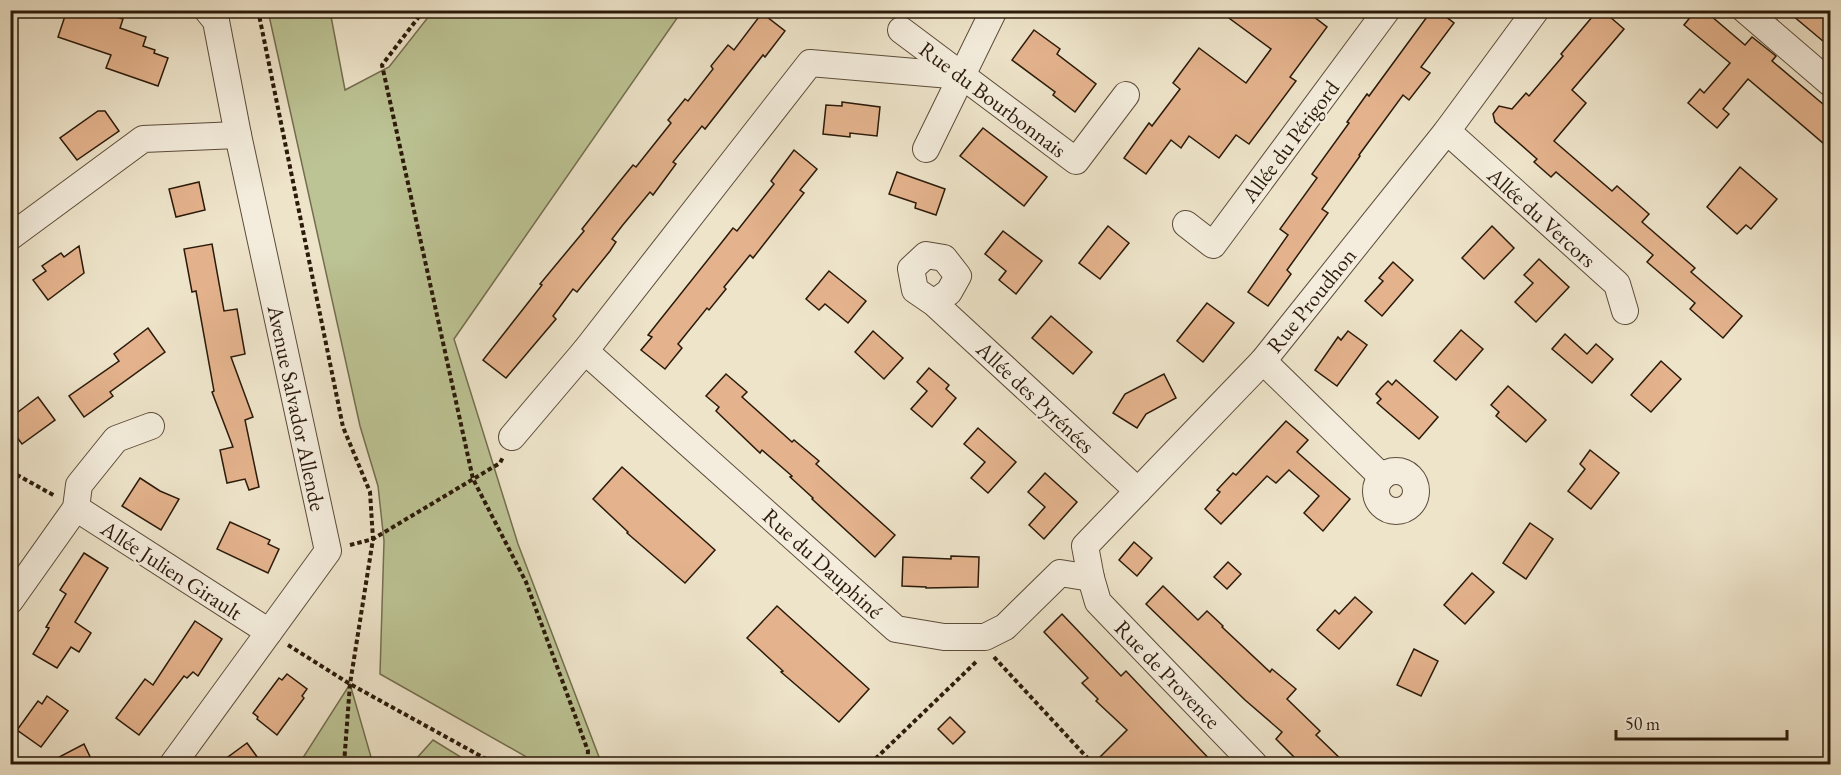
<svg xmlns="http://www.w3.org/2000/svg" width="1841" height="775" font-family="'EB Garamond',serif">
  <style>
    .green { fill: #bcc394; stroke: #746e4f; stroke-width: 1.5 }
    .building { fill: #e4b38d; stroke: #2b1a0a; stroke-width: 1.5 }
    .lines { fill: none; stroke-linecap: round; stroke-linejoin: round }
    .street-casing { stroke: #5c4c3a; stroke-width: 28 }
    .path { stroke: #2b1a0a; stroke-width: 4; stroke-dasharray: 4.5 3; stroke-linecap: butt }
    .street { stroke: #f4eddd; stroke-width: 26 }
    .labels { text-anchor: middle; stroke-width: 4.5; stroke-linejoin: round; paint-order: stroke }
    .street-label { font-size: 22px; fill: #2b1a0a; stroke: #f4eddd }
  </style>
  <rect width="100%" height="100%" fill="#eee4ca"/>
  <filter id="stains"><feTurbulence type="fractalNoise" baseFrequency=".00333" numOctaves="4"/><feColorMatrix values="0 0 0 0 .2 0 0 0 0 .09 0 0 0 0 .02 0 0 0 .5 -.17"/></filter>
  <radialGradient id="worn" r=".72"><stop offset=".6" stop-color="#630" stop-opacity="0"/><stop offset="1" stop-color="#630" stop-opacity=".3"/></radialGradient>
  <g class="green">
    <path d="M268,11H330L345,90L389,67L433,11H682L454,339L518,544L599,757L607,764H533L525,756L380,674L384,541L378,486L360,426Z"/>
    <path d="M350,684L373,764H299Z"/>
    <path d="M433,740L472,764H418L416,759Z"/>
  </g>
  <g class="building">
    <path d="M67,10H111L110,15L123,19L120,28L146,37L143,46L155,50L154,53L168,58L158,86L106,68L111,55L58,37Z"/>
    <path d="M1218,10H1305L1327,27L1290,77L1296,81L1249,144L1236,135L1219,158L1189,136L1181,148L1171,140L1146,174L1124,158L1149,123L1152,126L1180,89L1173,83L1199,48L1246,83L1271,49Z"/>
    <path d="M1432,10H1437L1454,23L1421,67L1430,73L1409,100L1403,95L1359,155L1360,156L1322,209L1328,213L1287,270L1291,274L1268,306L1248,292L1288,235L1280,229L1317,178L1312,174L1349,123L1347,122L1367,94L1369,96Z"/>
    <path d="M1598,10H1602L1624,29L1572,90L1586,103L1554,141L1612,191L1617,186L1649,214L1642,222L1695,268L1691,272L1742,316L1723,338L1690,309L1695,303L1647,262L1653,255L1556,172L1551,177L1534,162L1537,159L1495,122L1493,114L1499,106L1512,109L1526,93L1529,96L1563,56L1561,54Z"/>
    <path d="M1696,10H1704L1745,45L1752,37L1776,56L1772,61L1830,110V149L1748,79L1723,109L1729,114L1717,128L1688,103L1700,89L1704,93L1730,63L1684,25Z"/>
    <path d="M1786,10H1830V47Z"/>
    <path d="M762,13L785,31L765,57L763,55L705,129L702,126L673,162L676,164L653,195L650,192L622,226L612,239L616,242L610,251L577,292L573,289L553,316L556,319L506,378L483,360L542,285L540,284L584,231L582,229L616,186L633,165L636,167L671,123L668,120L685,99L688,101L713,69L711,66L728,45L734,50Z"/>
    <path d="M1034,30L1060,49L1057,54L1096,84L1075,112L1053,95L1055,92L1012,60Z"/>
    <path d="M842,102L880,107L877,136L850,133V137L823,134L826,105L842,106Z"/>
    <path d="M98,111H105L119,131L77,160L60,138Z"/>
    <path d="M983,128L1047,177L1024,206L960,156Z"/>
    <path d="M794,150L817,169L800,190L804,193L753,258L750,255L724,287L726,289L709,310L707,308L678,344L682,348L665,369L641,350L652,337L648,335L726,237L733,228L737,231L774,184L771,181Z"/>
    <path d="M1740,167L1777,199L1751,229L1746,225L1737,234L1707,207Z"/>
    <path d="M897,172L945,189L936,215L915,208L916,203L889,194Z"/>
    <path d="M199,182L205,210L176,217L169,189Z"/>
    <path d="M1108,226L1129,243L1100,279L1079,263Z"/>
    <path d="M1492,226L1514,248L1484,279L1462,258Z"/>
    <path d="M1003,231L1042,261L1016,294L999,280L1006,271L985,254Z"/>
    <path d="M212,244L224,311L237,309L245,354L231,357L253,417L245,420L259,487L249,490L245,479L227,483L220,450L233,447L212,392L214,391L196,291L192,292L184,249Z"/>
    <path d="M79,246L84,273L48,300L33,280L46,271L42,266L61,253L64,257Z"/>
    <path d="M1539,259L1569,287L1536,322L1515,302L1533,283L1524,275Z"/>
    <path d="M1393,262L1413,280L1382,316L1365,301L1383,281L1379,278Z"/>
    <path d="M829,271L866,301L848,323L825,304L819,310L806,299Z"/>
    <path d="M1207,303L1234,323L1203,362L1177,341Z"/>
    <path d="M1051,316L1092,352L1073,374L1032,338Z"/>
    <path d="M148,328L165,352L110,392L113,396L84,417L69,396L119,361L114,354Z"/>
    <path d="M1461,330L1483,349L1456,380L1434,361Z"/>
    <path d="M873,331L903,358L884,379L855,352Z"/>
    <path d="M1348,331L1367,345L1337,386L1315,370L1338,337L1341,340Z"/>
    <path d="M1565,334L1587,354L1596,344L1613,359L1592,383L1552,349Z"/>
    <path d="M1661,361L1681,379L1651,412L1631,395Z"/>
    <path d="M929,368L949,385L946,389L956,398L932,427L911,409L927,391L917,382Z"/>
    <path d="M726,374L747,392L742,397L792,442L794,440L819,461L816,464L895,535L875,557L812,499L813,498L790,477L792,476L762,450L760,453L716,411L719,407L706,396Z"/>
    <path d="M1164,374L1176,398L1146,414L1137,428L1113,413L1125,394Z"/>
    <path d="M1396,380L1438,417L1419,439L1377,403L1381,399L1376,394L1381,388L1388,381L1392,385Z"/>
    <path d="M1508,386L1546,420L1526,442L1496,416L1499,412L1491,405Z"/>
    <path d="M38,397L55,420L22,444L10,428V418Z"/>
    <path d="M1286,421L1308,440L1297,452L1350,499L1323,531L1304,513L1319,496L1289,470L1276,483L1267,476L1221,524L1205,509L1220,492L1217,490L1233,473L1236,475Z"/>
    <path d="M978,428L1016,462L988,493L971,478L985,462L964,444Z"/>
    <path d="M1590,450L1619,473L1591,509L1568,491L1585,469L1580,464Z"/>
    <path d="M622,467L715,550L685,583L627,533L628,532L593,499Z"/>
    <path d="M1045,473L1077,502L1044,539L1029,525L1045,507L1028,492Z"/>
    <path d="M140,478L160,491L179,499L161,530L122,506Z"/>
    <path d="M230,522L270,540L268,544L279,549L268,573L217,549Z"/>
    <path d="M1530,523L1553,539L1526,579L1503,563Z"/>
    <path d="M1134,542L1152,558L1137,576L1119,560Z"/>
    <path d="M84,553L108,568L75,622L91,633L79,652L71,647L57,668L33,654L49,628L46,627L66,594L60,590Z"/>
    <path d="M951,556L979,557L978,587L926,588V587L902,586L903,557L951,559Z"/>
    <path d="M1228,562L1241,574L1227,589L1214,577Z"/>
    <path d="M1472,573L1494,592L1465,624L1444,605Z"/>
    <path d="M1163,586L1198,620L1207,611L1223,626L1222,627L1270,672L1272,669L1296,689L1287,699L1320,731L1316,735L1347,765H1302L1276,739L1282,732L1245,700L1146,604Z"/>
    <path d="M1355,597L1372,612L1339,649L1317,630L1335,610L1339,614Z"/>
    <path d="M777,606L869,689L839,722L781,672L783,671L747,638Z"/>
    <path d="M1062,614L1121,676L1126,671L1215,765H1092L1127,730L1096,701L1098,699L1082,683L1088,678L1044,632Z"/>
    <path d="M195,621L222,639L198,676L193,672L187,678L184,676L139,735L116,718L145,679L153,685Z"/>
    <path d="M1414,649L1438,661L1421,696L1397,685Z"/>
    <path d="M287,674L307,689L302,696L304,698L277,735L257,719L258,717L253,713L279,678L282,680Z"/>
    <path d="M47,696L68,711L41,747L17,730L38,701L42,704Z"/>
    <path d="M950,717L965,732L953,744L938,729Z"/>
    <path d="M247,743L263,765H217Z"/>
    <path d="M84,744L94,765H44Z"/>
  </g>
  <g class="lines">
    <defs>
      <g id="street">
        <path d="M1745,10L1830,83"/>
        <path d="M901,30L1076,161L1126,95"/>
        <path d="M962,76L810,63L585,351L896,629L944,637H985L1005,627L1060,573L1091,578"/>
        <path d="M1447,131L1617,284L1625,311"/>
        <path d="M926,149L994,10"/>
        <path d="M1186,224L1213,245L1387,10"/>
        <path d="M10,237L143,139L238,135"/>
        <path d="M934,303L949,292L958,276L944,258L926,255L911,269L915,290L934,303L1138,491"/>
        <path d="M1263,361L1382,477"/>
        <path d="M512,437L585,351"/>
        <circle cx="1396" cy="491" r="20"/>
        <path d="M76,508L269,632"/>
        <path d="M10,601L76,508L79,485L116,439L151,426"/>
        <path d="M173,764L328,551L238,135L216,21L207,10"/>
        <path d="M1254,764L1098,602L1091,578L1085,546L1263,361L1447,131L1536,10"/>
      </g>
    </defs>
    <use href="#street" class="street-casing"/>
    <g class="path">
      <path d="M258,10L343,427L370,492L373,539L350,684L344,764"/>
      <path d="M424,10L382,65L473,479L526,582L588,751L587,764"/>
      <path d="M10,471L55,496"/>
      <path d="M350,545L373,539L500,463L503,457"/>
      <path d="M288,645L350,684L495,764"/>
      <path d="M994,657L1093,764"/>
      <path d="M870,764L977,661"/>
    </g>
    <use href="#street" class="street"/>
  </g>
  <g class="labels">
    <g class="street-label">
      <text transform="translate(993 99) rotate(37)" y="8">Rue du Bourbonnais</text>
      <text transform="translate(1290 141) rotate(-53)" y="8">Allée du Périgord</text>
      <text transform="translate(1542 217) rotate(42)" y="8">Allée du Vercors</text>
      <text transform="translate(1311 300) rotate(-51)" y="8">Rue Proudhon</text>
      <text transform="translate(1036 397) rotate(43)" y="8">Allée des Pyrénées</text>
      <text transform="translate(297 408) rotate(78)" y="8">Avenue Salvador Allende</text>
      <text transform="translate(823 563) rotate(42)" y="8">Rue du Dauphiné</text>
      <text transform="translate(172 570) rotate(33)" y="8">Allée Julien Girault</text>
      <text transform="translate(1168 674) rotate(46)" y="8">Rue de Provence</text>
    </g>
  </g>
  <rect width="1841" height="775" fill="none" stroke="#eee4ca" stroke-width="36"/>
  <rect x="12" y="12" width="1817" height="751" fill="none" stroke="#2b1a0a" stroke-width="3"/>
  <rect x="18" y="18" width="1805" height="739" fill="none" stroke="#2b1a0a" stroke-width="1.5"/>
  <path d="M1616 730v9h171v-9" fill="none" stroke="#2b1a0a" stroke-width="3"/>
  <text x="1625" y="730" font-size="18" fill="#2b1a0a" stroke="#f4eddd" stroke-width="4.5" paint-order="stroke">50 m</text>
  <rect width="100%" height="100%" filter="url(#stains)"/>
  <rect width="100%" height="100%" fill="url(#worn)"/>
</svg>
